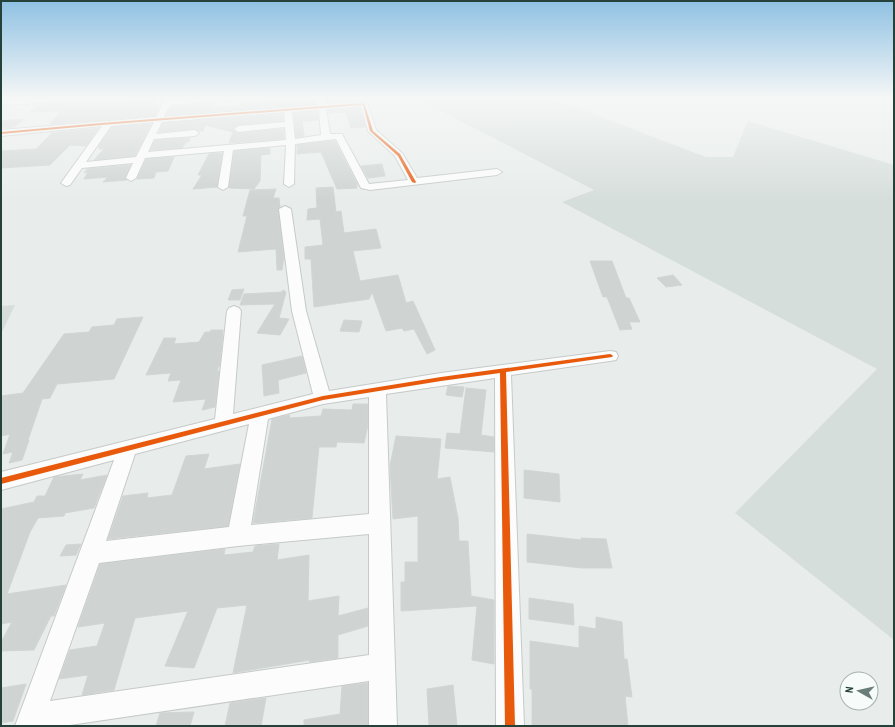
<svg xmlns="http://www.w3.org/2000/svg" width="895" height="727" font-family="'Archivo Narrow',sans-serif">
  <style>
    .built { fill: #d6dedb }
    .building { fill: #cfd4d2; stroke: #d1d6d4 }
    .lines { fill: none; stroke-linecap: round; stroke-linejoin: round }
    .minor-casing { stroke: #c5cac8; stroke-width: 2 }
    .minor { fill: #fcfcfc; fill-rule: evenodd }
    .cycleway-casing { stroke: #f7fbf9; stroke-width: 2 }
    .cycleway { fill: #e8590c; fill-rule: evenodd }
  </style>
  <rect width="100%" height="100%" fill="#e8edeb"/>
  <g class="built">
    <path d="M416,98H551L706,157H733L748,121L894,165V640L735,513L877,369L562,202L594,190Z"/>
    <path d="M15,305L1,334V306Z"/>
  </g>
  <g class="building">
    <path d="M142,98H157L152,106L159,105L155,116L50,124L61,111L30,112L39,105L116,101Z"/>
    <path d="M279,98H316V104L167,115L171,106L211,103L210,106H240L241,101H253Z"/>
    <path d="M327,98H352V101L327,102Z"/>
    <path d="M360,108L365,127L351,128L346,112L328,113V110Z"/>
    <path d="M318,112V120L302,121L304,136L296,137L294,113Z"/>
    <path d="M283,114V121L238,125L232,129L238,133L284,129V139L229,143L233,132L205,125L203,131H199L195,129L159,132L163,123Z"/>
    <path d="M24,119L14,127L1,128V121Z"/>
    <path d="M151,124L135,156L94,160L104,149H99L100,148L98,147L112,127Z"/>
    <path d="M99,128L86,146L70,145L50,165L1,168V151L36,149L52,133Z"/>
    <path d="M190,138L189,142H186L182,148L150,150L155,140Z"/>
    <path d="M335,141L357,184V188L337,189L321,152L297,154V145Z"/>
    <path d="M270,148V154L261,155L260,181L254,189L229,188L234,151Z"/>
    <path d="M222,153L217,187L193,189L202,175H198L209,154Z"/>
    <path d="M174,157L168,171L156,172L154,178L137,179L146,159Z"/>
    <path d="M382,164L385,176L368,178L361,166Z"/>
    <path d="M131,165L125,177L127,180L103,182L108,177L84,179L88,172L84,173L87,169Z"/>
    <path d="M333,187L336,212L341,211L344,233L376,229L381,248L353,251L360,281L398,275L406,303L413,301L435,350L427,354L414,329L404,331L402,328L386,331L372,292L369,299L314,307L311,259H305V247L323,245L320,219L307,220L308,209L317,208L316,188Z"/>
    <path d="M276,189L273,198H279L280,207L278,209L284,257L282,270H277L276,249L238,252L247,216H243L250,190Z"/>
    <path d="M590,261H612L626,298H629L640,322H629L632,329L620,330L607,297H603Z"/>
    <path d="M673,275L682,285L666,287L657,278Z"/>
    <path d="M244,289L240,300H228L232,290Z"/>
    <path d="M283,290L286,292L279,318L289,319L280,335L257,333L275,304L240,305L244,294L282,292Z"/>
    <path d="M143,317L114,379L57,384L50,398L42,399L28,440H29L22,460L9,463L13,452L3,454L10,434L1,436V396L23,393L64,334L89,332L92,327L114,325L117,319Z"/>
    <path d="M344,320L362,321L359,332L340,331Z"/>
    <path d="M211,330H223L220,364L217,371H219L215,407L202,410L206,399L173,402L181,380L168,381L171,373L146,375L164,338H176L174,344L199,342L205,332H210Z"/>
    <path d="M302,356L306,373L278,380L279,393L264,396L262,365Z"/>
    <path d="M448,386L464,387L462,397L446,395Z"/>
    <path d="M466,388L486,390L481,435L494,437V452L445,448L447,433L460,434Z"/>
    <path d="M353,404H368V425L364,443L337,442L336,447H319L312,518L253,523L272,419L290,415L289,418L321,416L323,409L352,410Z"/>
    <path d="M396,436L441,439L437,479L450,477L458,518L459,541H468L471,596L494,600V664L472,660L477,606L401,611V582H405V562H418V516L393,519L390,466Z"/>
    <path d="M209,454L204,469L240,464L228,526L108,539L123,496L148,493L147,498L172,495L186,456Z"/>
    <path d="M524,470L559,474L560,502L524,498Z"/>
    <path d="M83,474L80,480L107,475L94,508L65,513L64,516L38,518L30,532L7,594L66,585L54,616H51L34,650L1,651V642L12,622L1,624V509L34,502L37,496H45L54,477Z"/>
    <path d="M527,534L581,540V538L606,539L612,568H582L527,562Z"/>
    <path d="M81,544L76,555L60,556L66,545Z"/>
    <path d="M279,544L277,560L309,555L308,601L339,596L338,616L368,608V626L338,635V658L309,662L310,660L233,673L247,605L217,608L194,668L165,666L188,611L135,618L114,690L82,695L88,675L59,679L70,650L97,646L105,623L78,627L100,564L225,549L224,555L253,552L255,546Z"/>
    <path d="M529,598L573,604L574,625L529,619Z"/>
    <path d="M596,617L622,622L624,659H627L632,697L625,696L628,726H532V689H530V641L579,648V626L596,629Z"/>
    <path d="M368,683V726H304V720L340,714L342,686Z"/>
    <path d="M26,684L13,721L1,723V688Z"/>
    <path d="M453,685L457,726H429L427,689Z"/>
    <path d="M266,698L261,726H225L230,703Z"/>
    <path d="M194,712L190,726H156L160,713Z"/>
  </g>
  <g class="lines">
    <defs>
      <g id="minor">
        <path d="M55,98H109L105,100L1,105V101Z"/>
        <path d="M202,98H239L235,100L170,105L164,117L318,105L317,98H325L326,104L362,102L368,105L376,130L402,153L417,178L497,169L502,172L497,175L370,190L361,188L360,186L336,139L295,144L294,184L289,187L284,184L286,145L233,150L228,187L223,190L218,187L224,151L145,158L136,178L131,181L126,178L133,163L82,168L70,185L66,186L61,183L102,126L1,136V130L156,117L164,101ZM361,106L368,131L395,156L408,180L369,184L342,134H330L326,109ZM319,110L321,135L295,139L292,112ZM284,112L285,122L238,126L234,129L238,132L285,127L286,140L148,152L154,139L195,136L199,133L195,130L156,134L162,122ZM154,122L136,157L86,162L111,126Z"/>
        <path d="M285,206L291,209L306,311L329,391L441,373L610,351L616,352L618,356L616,360L610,361L511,375L524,726H496L495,378L386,394L397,726H369V681L63,726H15L114,460L1,490V472L215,419L227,311L229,308L234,306L239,308L241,311L233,414L313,394L292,311L279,209ZM369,397V514L251,525L268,419L323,404ZM249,424L229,527L106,541L135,454ZM369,534V655L50,701L99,563L238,546Z"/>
      </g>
    </defs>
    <use href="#minor" class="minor-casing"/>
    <use href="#minor" class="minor"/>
    <defs>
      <g id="cycleway">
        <path d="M362,103L365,105L373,131L400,154L416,182L415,183L412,182L398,156L370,131L363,105H362L101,125L1,134V132L101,123Z"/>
        <path d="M610,354L612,355L613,356L612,357L506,372L515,726H505L500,373L441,381L323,400L1,484V478L323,396L441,377Z"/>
      </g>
    </defs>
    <use href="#cycleway" class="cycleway-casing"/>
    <use href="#cycleway" class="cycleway"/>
  </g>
  <linearGradient id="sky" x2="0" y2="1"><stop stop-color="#8fc1e3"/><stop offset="0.49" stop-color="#f5f7f6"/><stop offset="1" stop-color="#f5f7f6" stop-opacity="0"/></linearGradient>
  <rect width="895" height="200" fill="url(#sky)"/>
  <rect width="895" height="727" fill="none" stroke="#24423a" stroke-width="4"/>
  <g transform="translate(859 691) rotate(278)"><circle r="19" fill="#f7fbf9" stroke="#a3b1ad"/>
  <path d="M0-3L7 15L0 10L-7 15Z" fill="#697e78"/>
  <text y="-6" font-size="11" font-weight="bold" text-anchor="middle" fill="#24423a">N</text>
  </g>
</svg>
